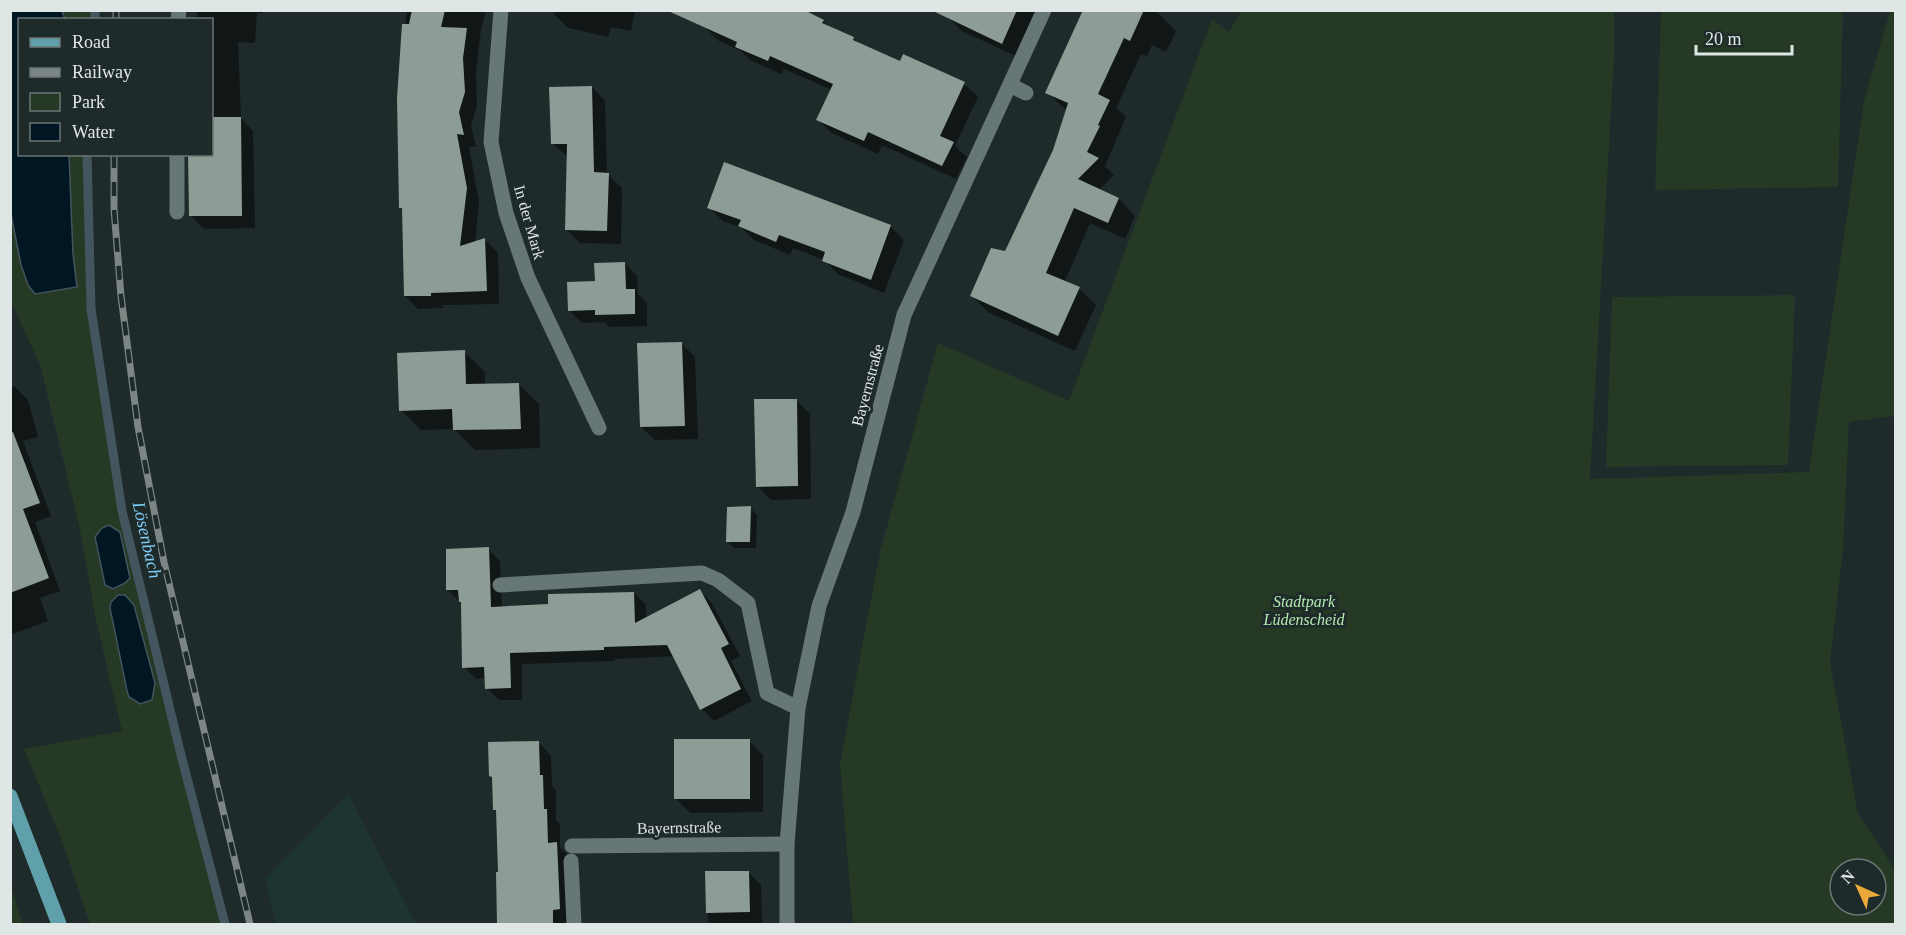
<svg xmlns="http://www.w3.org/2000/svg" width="1906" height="935" font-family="'Times New Roman',serif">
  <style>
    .built { fill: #1d3432 }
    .green { fill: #263925; fill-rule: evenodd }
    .water { fill: #001623; stroke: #43555e; stroke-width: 1.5 }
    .shadow { fill: #0007 }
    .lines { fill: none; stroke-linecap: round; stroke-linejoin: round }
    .stream { stroke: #43555e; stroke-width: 9 }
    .building { fill: #8e9c96 }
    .minor { stroke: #677775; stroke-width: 15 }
    .major { stroke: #60a0ab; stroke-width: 15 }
    .rail-casing { stroke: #7b8685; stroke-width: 7 }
    .rail { stroke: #1e2b2a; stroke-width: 4.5; stroke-dasharray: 14; stroke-linecap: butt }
    .labels { text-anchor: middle; stroke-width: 6; stroke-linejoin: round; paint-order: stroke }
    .street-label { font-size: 16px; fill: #dfe7e6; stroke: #1e2b2a }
    .park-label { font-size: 16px; font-style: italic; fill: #b3eaaf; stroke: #1e2b2a }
    .water-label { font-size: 18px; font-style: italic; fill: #81cefa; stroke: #1e2b2a }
  </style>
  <rect width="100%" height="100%" fill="#1e2b2a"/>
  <path class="built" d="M348,794L416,924H276L265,879Z"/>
  <g class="green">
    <path d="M10,11H95V19L20,20V154L87,155L91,309L122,511L225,924H90L64,846L24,749L122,731L96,620L79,524L40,365L11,302Z"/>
    <path d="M1241,11H1614V58L1590,479L1809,472L1864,101L1890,11H1895V416L1849,422L1843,550L1830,662L1858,813L1895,870V924H853L840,764L880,552L938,343L1069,401L1212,19L1229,32ZM1840,869H1876V905H1840Z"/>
    <path d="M1661,11H1843L1838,187L1655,190Z"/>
    <path d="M1795,295L1788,465L1606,467L1612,297Z"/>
    <path d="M11,886L23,924H11Z"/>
  </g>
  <g class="water">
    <path d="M10,11H62L65,19L20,20V154L69,155L73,254L77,287L35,294L28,285L21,265L11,214Z"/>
    <path d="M109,525L120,532L130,578L125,583L113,589L105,585L95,537L102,528Z"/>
    <path d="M118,595H125L134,605L155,683L152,700L140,704L129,697L127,691L110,608L111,602Z"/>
  </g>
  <g class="shadow">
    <path d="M197,10H262V13H257L255,43L238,42L241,118L253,131L255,228L204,229L191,216L212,154V20H197Z"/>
    <path d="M407,10H486L481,29L476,72L477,106L471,125L476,147H469L479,202L475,243L485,240L498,253L499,304L443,305V308L418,309L405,296L404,210L401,207L405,26Z"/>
    <path d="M555,10H635L631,31L611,27L608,37L568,28L554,14Z"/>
    <path d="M951,10H1037L1016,56L962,31L948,17Z"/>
    <path d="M1085,10H1151L1159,14L1176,31L1166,52L1152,45L1147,56L1141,54L1116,108L1126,117L1105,166L1114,175L1099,190L1119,199L1135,216L1125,239L1090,223L1065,281L1079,289L1096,305L1075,351L988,312L971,295L1006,253L1055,151L1067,111L1047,92Z"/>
    <path d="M823,21L830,28L853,38L860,45L900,63L964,84L978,97L955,146L967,157L956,179L882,145L878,154L832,133L818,120L832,90L784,69L781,74L750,60L741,51L719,41L705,27Z"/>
    <path d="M592,87L605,101L607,174L622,188L621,244L580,243L566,229L568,157L552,143Z"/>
    <path d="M709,207L890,226L904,240L884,293L838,274L824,260L793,248L790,255L754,240L742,228L723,221Z"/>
    <path d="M625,263L637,276L638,294L647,303V326L609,327L605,322L582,323L569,310L596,282Z"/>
    <path d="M681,343L695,357L698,439L655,440L641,427Z"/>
    <path d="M464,352L485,372V385L518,384L539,404L540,448L475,450L454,429L421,430L401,410Z"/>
    <path d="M15,387L28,400L38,437L23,441L51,516L35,522L60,591L40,598L48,621L10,635V388Z"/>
    <path d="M796,400L810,414L811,499L771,500L757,486Z"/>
    <path d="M750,508L757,515L756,548H734L727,541Z"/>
    <path d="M488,549L500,561L502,608L549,606L634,593L646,605V619L700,591L711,602L740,656L731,661L752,701L714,721L702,709L675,656L615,659V661L522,664V700H499L487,688L486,678L476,679L464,667L462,604L447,589Z"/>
    <path d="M749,741L763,755V812L690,813L676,799Z"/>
    <path d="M538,742L551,756L552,786L556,790V820L560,824V848L570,857L576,924H498L497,873H500L498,813L494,809V779L490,776Z"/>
    <path d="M748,872L761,885L762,924H708L707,873Z"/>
  </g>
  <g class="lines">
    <g class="stream">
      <path d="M95,20V10"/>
      <path d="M87,154L91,309L122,511L181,755L225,924"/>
    </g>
  </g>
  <g class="building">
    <path d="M412,10H445L441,27L467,28L463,58L465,92L459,112L464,135L457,134L467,188L460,246L485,238L487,291L431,293V296H404L402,208H399L397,98L402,24H409Z"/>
    <path d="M666,10H804L824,20L822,23L854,37L853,40L900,61L903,54L965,82L940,136L954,142L942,166L868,132L864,141L816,120L833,84L770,56L768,61L735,47L737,42Z"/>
    <path d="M931,10H1017L1002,44Z"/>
    <path d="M1083,10H1144L1130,41L1124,38L1098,94L1110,100L1098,125L1100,126L1087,152L1099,158L1078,179L1119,198L1108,223L1074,208L1046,273L1080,287L1058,336L970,296L991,248L1005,251L1053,150L1068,103L1045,93Z"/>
    <path d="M592,86L594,172L609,173L607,231L565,230L567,144H551L549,87Z"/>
    <path d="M212,117H241L242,216H189L188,154H212Z"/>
    <path d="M724,162L891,225L871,280L822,261L825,252L779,235L776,242L738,226L741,220L707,208Z"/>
    <path d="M625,262L626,289H635V314L595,315V310L568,311L567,282L595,281L594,263Z"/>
    <path d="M682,342L685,426L640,427L637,343Z"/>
    <path d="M465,350L466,384L519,383L521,429L453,430L452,409L399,411L397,353Z"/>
    <path d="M754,399H797L798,486L756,487Z"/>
    <path d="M13,432L40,503L23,509L49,578L10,593V433Z"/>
    <path d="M751,506L750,542H726L727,507Z"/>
    <path d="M489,547L491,607L548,604V594L634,592L635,623L700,589L729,644L721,648L741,689L700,710L667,645L604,647V650L510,653L511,688L485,689L484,667L462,668L461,602H459L458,590H446V549Z"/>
    <rect x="674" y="739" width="76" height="60"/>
    <path d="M539,741L540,775H543L544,809H547L548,843L557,842L560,909L553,910V924H497L496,872H498L496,810H493L492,777L489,776L488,742Z"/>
    <path d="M705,871H749L750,912L706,913Z"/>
  </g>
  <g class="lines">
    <g class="minor">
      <path d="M501,10L491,142L506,213L528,278L599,428"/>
      <path d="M178,20L179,10"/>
      <path d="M1010,85L1026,93"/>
      <path d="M177,154V212"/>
      <path d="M500,585L702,573L718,580L748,603L767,693L798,708"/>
      <path d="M572,846L787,844"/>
      <path d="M571,861L574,924"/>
      <path d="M787,924V844L798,708L819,606L853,512L904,315L1044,10"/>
    </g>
    <path class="major" d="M10,796L59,924"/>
    <defs>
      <g id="rail">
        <path d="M116,20V10"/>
        <path d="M114,154V209L121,296L138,427L164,562L250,924"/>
      </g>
    </defs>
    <use href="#rail" class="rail-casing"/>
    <use href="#rail" class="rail"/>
  </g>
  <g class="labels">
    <g class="street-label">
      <text transform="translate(530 222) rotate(74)" y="6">In der Mark</text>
      <text transform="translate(867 385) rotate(-75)" y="6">Bayernstraße</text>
      <text transform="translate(679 827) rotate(-1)" y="6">Bayernstraße</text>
    </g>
    <g class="park-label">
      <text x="1304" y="607">Stadtpark<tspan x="1304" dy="18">Lüdenscheid</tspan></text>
    </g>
    <g class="water-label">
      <text transform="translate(147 540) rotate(77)" y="6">Lösenbach</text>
    </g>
  </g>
  <rect width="1906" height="935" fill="none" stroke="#dfe7e6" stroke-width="24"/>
  <rect x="18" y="18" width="195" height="138" fill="#1e2b2a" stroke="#6b7675" stroke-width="1.5"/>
  <rect x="30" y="38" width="30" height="9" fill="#60a0ab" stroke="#6b7675" stroke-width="1.5"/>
  <text x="72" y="48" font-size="18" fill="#dfe7e6">Road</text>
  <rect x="30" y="68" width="30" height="9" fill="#7b8685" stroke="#6b7675" stroke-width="1.5"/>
  <text x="72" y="78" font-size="18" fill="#dfe7e6">Railway</text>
  <rect x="30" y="93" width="30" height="18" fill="#263925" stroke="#6b7675" stroke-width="1.5"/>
  <text x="72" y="108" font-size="18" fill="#dfe7e6">Park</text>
  <rect x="30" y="123" width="30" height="18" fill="#001623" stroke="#6b7675" stroke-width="1.5"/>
  <text x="72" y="138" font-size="18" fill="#dfe7e6">Water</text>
  <g transform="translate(1858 887) rotate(315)"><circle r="28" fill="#1e2b2a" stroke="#6b7675" stroke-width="1.5"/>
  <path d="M0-4.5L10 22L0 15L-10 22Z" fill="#eda83c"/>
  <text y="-9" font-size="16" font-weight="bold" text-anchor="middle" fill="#dfe7e6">N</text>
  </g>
  <path d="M1696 45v9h96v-9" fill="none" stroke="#dfe7e6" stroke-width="3"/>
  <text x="1705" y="45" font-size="18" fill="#dfe7e6" stroke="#1e2b2a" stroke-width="4.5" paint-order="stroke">20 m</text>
</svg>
